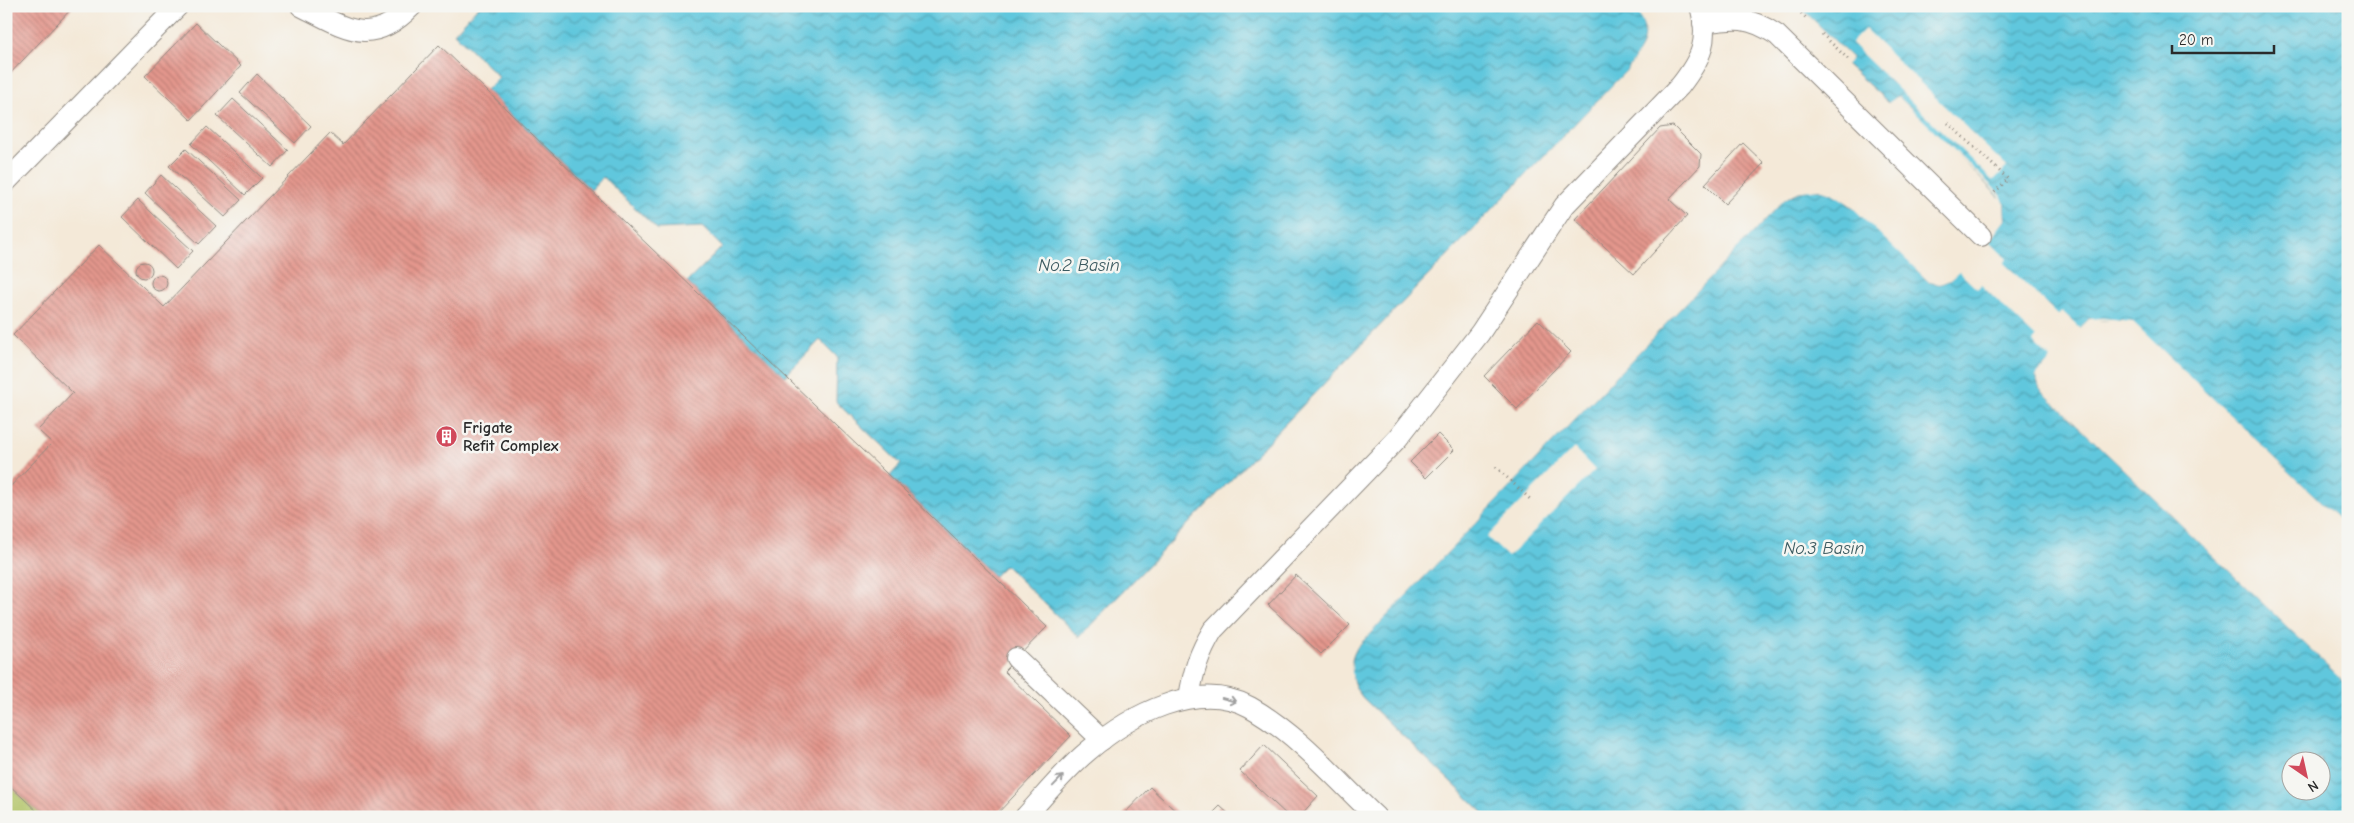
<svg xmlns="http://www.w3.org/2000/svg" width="2354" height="823" font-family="'Comic Neue',sans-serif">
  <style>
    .grass { fill: #b0c265; stroke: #6e7648 }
    .water { fill: url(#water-waves); stroke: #467984; fill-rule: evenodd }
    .pier { fill: #f4e9d8 }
    .building { fill: url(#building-back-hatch) }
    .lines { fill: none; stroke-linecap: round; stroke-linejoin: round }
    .lane-casing { stroke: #908a82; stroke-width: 22 }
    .path { stroke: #908a82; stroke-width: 3; stroke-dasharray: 1 4; stroke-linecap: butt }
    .lane { stroke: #fff; stroke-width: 20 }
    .oneway { stroke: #a0a0a0 }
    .labels { text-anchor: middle; stroke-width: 5; stroke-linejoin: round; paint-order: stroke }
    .poi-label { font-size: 16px; font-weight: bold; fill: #2b2b2b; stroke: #f6f6f2; text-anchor: start }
    .water-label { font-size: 18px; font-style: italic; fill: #3b5a60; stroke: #f6f6f2 }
  </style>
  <defs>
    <pattern id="water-waves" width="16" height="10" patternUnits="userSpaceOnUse" patternTransform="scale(1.25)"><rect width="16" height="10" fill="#60c7dd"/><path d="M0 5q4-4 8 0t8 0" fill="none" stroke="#4fa2b3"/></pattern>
    <pattern id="building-back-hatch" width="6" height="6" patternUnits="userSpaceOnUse" patternTransform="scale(1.25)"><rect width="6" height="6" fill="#e4978d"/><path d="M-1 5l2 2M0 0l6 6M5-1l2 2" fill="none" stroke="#b97b73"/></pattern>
  </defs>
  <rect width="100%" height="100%" fill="#f6f6f2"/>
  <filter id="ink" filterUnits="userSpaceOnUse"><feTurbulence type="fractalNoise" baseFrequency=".02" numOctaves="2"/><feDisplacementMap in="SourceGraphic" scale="10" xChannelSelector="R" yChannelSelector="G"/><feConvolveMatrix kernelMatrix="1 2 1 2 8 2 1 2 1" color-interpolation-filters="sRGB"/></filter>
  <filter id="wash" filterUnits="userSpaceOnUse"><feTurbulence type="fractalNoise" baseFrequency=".0096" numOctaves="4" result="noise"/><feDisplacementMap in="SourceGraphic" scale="20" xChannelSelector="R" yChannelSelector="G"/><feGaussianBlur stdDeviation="1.12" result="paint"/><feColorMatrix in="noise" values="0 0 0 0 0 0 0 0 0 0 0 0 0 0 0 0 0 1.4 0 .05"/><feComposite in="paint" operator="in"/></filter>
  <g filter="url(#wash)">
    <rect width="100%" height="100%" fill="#f4e9d8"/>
    <path class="grass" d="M6,782L43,817H6Z"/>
    <g class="water">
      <path d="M479,6H1636C1650,33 1645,44 1629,68L1079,637L1005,565L994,576L890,476L901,464L836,402L837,357L820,340L785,376L687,282L722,247L702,227L657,229L603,177L591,190L486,90L499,77L454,33Z"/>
      <path d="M1799,6H2348V528L2132,322L2089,319L2036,376L2040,389L2348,685V817H1488L1363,698C1350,681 1347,667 1357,647L1784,200C1798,190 1813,186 1830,192C1852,200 1910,263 1929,282L1940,284L1950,280L2005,220L2004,202L1898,96L1889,103L1846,64L1852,58ZM2292,760H2322V790H2292Z"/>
    </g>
    <g class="pier">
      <path d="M1636,6H1639L1643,15L1647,28L1646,45L1631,70L1188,529L1186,528L1629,68L1643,45L1645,29Z"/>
      <path d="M1797,6H1799L1852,58L1846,65L1888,103L1898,96L2001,195L2004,202L2005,220L1989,241L2007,259L2004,263L2058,315L2062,311L2080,328L2089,319L2102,318L2132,321L2348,528V530L2131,324L2102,320L2090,322L2039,377L2042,387L2348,682V685L2040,389L2036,376L2051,359L2033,342L2036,338L1981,285L1977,289L1959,272L1950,280L1940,284L1929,282L1849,204L1832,193L1819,189L1795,192L1784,200L1357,647L1351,658L1353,685L1350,682L1349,658L1355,645L1782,198L1794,190L1819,186L1834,190L1851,203L1931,280L1940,282L1948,278L2000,224L2003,212L1999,196L1898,99L1887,105L1844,66V63L1849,58Z"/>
      <path d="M1865,29L2007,167L1993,181L1851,43Z"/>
      <path d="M1574,448L1595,470L1508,557L1487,537Z"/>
    </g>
    <g id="blocks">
      <g class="building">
        <path d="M6,6H74L6,78Z"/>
        <path d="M196,23L241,66L191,120L145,76Z"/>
        <path d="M439,45L1047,627L1004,671L1071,736L994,817H43L6,782V491L52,443L38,430L73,393L13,335L99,245L164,307L330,133L343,145Z"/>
        <path d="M257,74L311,126L295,143L240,93Z"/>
        <path d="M233,99L288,150L272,167L217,116Z"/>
        <path d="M1673,126L1701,154L1700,166L1669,199L1687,216L1634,274L1575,219L1660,128Z"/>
        <path d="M207,127L262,178L245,195L191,144Z"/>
        <path d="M1743,143L1764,163L1725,204L1705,184Z"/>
        <path d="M186,149L241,200L225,217L169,166Z"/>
        <path d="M161,175L216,226L199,244L145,193Z"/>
        <path d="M138,200L193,251L176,269L122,217Z"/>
        <circle cx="144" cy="270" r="8"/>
        <circle cx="159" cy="283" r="8"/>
        <path d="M1538,320L1571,352L1517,409L1484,376Z"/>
        <path d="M1438,434L1454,450L1426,478L1410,462Z"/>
        <path d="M1296,575L1350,625L1321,654L1268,605Z"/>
        <path d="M1264,745L1318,796L1299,817H1289L1240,771Z"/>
        <path d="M1150,787L1182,817H1121Z"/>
        <path d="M1220,806L1232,817H1209Z"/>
      </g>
    </g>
  </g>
  <g filter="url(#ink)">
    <use href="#blocks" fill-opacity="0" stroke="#908a82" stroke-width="1"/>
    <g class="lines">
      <defs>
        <g id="lane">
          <path d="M301,6C346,28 370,49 412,6"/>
          <path d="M1703,23C1735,18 1749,16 1777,35L1981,236"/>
          <path d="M6,182L178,6"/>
          <path d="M1016,658L1102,740"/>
          <path d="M1189,698C1193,672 1199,653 1213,630L1398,438L1480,333L1564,206L1680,86C1701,59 1710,41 1700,6"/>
          <path d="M1025,817C1045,795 1065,770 1088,751C1129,716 1197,678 1250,707C1297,733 1337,780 1376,817"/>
        </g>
      </defs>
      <use href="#lane" class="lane-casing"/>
      <g class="path">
        <path d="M1794,6L1807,19"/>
        <path d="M1822,34L1850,61"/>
        <path d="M1948,123L2008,179L1992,195"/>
        <path d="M1496,467L1531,500"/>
      </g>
      <use href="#lane" class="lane"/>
    </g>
    <defs><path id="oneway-shaft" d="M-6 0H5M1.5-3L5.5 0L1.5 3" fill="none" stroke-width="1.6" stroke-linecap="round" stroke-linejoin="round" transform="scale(1.25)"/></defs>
    <g class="oneway">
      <use href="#oneway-shaft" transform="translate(1229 700) rotate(15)"/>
      <use href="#oneway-shaft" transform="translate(1058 781) rotate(-46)"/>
    </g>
  </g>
  <defs>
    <symbol id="building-disc" viewBox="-11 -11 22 22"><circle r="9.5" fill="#d1495b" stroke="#f6f6f2"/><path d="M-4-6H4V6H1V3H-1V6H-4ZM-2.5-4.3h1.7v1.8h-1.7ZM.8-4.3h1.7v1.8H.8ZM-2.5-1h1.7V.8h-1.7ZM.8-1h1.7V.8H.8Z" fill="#fff"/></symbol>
  </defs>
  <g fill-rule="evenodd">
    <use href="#building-disc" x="434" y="424" width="25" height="25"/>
  </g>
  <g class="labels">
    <g class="poi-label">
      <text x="463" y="433">Frigate<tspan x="463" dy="18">Refit Complex</tspan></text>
    </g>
    <g class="water-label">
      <text x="1079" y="271">No.2 Basin</text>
      <text x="1824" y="554">No.3 Basin</text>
    </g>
  </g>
  <rect width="2354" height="823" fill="none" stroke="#f6f6f2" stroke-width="25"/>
  <g transform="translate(2306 776) rotate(146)"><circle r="24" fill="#f6f6f2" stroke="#a5a5a2"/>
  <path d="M0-4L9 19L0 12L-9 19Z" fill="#d1495b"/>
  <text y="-8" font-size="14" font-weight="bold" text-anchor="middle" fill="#2b2b2b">N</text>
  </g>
  <path d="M2172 45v8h102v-8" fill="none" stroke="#2b2b2b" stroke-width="2.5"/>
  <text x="2179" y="45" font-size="15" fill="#2b2b2b" stroke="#f6f6f2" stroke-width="4" paint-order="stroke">20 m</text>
</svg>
